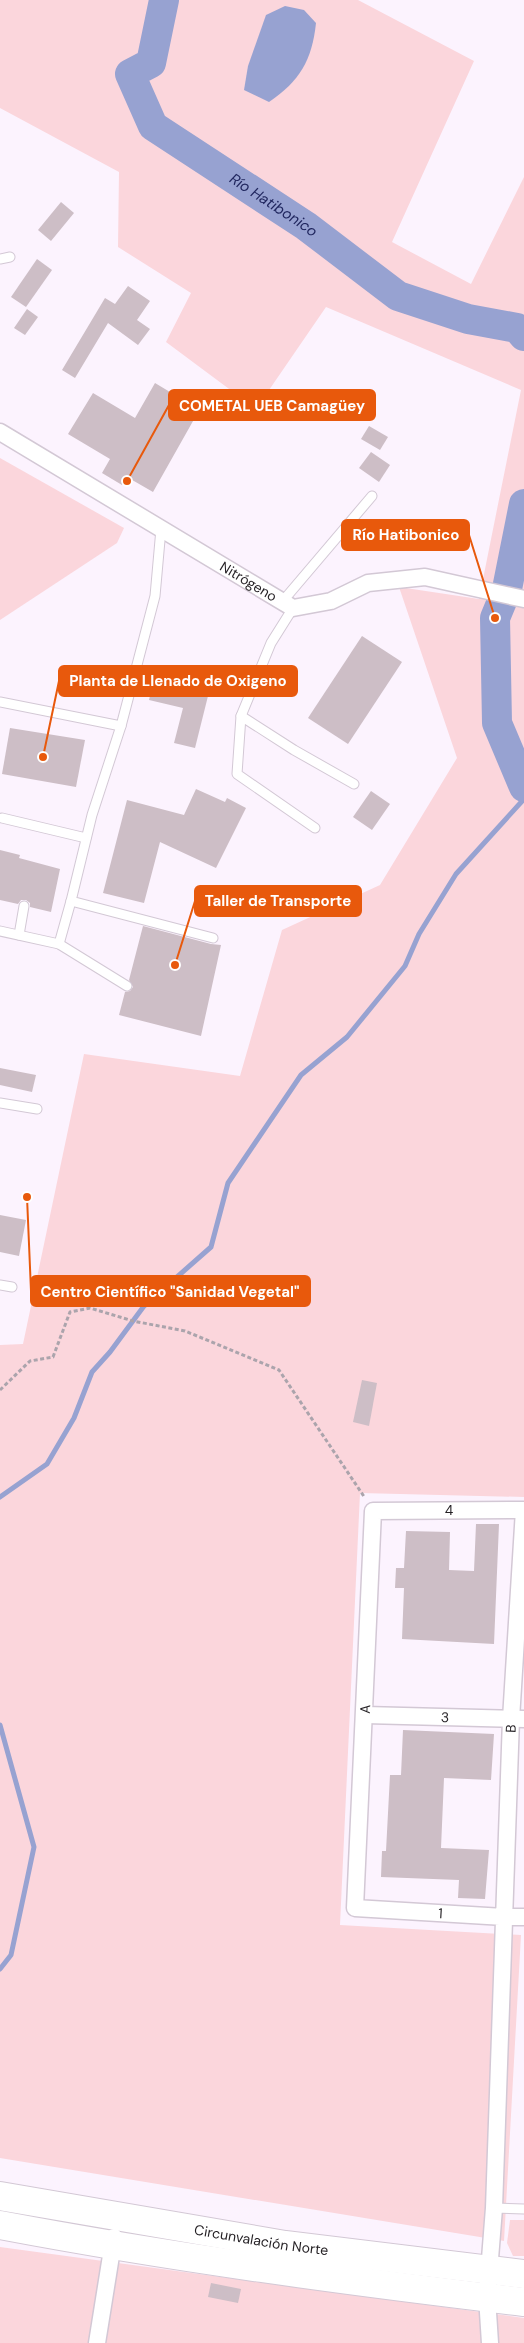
<svg xmlns="http://www.w3.org/2000/svg" width="524" height="2343" font-family="'DM Sans',sans-serif">
  <style>
    .green { fill: #fbd6dc }
    .water { fill: #97a2d1 }
    .lines { fill: none; stroke-linecap: round; stroke-linejoin: round }
    .stream { stroke: #97a2d1; stroke-width: 5 }
    .river { stroke: #97a2d1; stroke-width: 30 }
    .building { fill: #cdbec6 }
    .service-casing { stroke: #d3c8d5; stroke-width: 11 }
    .minor-casing { stroke: #d3c8d5; stroke-width: 19 }
    .trunk-casing { stroke: #d3c8d5; stroke-width: 30 }
    .path { stroke: #aba4ac; stroke-width: 3; stroke-dasharray: 4 2.5; stroke-linecap: butt }
    .service { stroke: #fff; stroke-width: 9 }
    .minor { stroke: #fff; stroke-width: 16 }
    .trunk { stroke: #fff; stroke-width: 28 }
    .labels { text-anchor: middle; stroke-width: 4; stroke-linejoin: round; paint-order: stroke }
    .street-label { font-size: 14px; fill: #231f23; stroke: #fff }
    .water-label { font-size: 15px; font-style: italic; fill: #21275f; stroke: #fff }
    .leader { fill: none; stroke: #e8590c; stroke-width: 2 }
    .callout-dot { fill: #e8590c; stroke: #fff; stroke-width: 2 }
    .callout { fill: #e8590c; stroke: #e8590c; stroke-width: 2 }
    .callout-label { font-size: 15px; text-anchor: middle; font-weight: bold; fill: #fff }
  </style>
  <rect width="100%" height="100%" fill="#fcf3fe"/>
  <g class="green">
    <path d="M0,0H358L474,61L392,242L471,284L524,177V1497L360,1493L340,1925L521,1935L504,2241L0,2158V1345L23,1344L84,1054L240,1076L282,930L380,885L457,758L399,587L479,599L521,390L326,307L256,409L166,342L191,293L118,247L119,172L0,108Z"/>
    <path d="M0,458L124,528L117,543L0,620Z"/>
    <path d="M510,2220H524V2256H513L507,2243Z"/>
    <path d="M0,2247L524,2318V2343H0Z"/>
  </g>
  <path class="water" d="M285,6L304,10L316,23C312,60 300,81 269,102L244,90L248,66L266,15Z"/>
  <g class="lines">
    <g class="stream">
      <path d="M0,1497L47,1464L74,1418L92,1372L110,1352L144,1306L211,1247L228,1183L301,1075L347,1037L405,966L419,934L456,874L524,799"/>
      <path d="M0,1725L34,1847L11,1955L0,1969"/>
    </g>
    <g class="river">
      <path id="s1" d="M164,0L151,63L130,74L153,126L306,226L398,296L468,319L517,328L524,336"/>
      <path d="M524,504L507,589L495,618L497,723L524,787"/>
    </g>
  </g>
  <g class="building">
    <path d="M61,202L74,213L51,241L38,230Z"/>
    <path d="M37,259L52,270L26,307L11,297Z"/>
    <path d="M128,286L150,301L137,320L150,329L138,345L108,323L75,378L62,370L105,298L115,304Z"/>
    <path d="M27,309L38,317L25,335L14,328Z"/>
    <path d="M155,383L175,395L172,401L197,414L153,492L127,477L122,485L102,473L110,459L68,434L93,393L135,418Z"/>
    <path d="M369,426L388,437L380,450L361,439Z"/>
    <path d="M371,452L390,465L379,482L359,468Z"/>
    <path d="M362,636L402,662L348,744L308,718Z"/>
    <path d="M153,683L208,696L195,748L174,743L183,708L149,700Z"/>
    <path d="M10,728L85,740L76,787L2,774Z"/>
    <path d="M196,789L225,802L227,798L246,808L216,868L160,842L144,903L103,893L127,800L184,815Z"/>
    <path d="M371,791L390,804L372,830L353,817Z"/>
    <path d="M0,850L20,855L19,858L60,869L51,912L30,907V903L26,900H21L18,904L0,900Z"/>
    <path d="M143,926L211,944L221,945L201,1036L119,1015L125,992L130,991L133,987L129,980Z"/>
    <path d="M0,1068L36,1075L32,1092L0,1085Z"/>
    <path d="M0,1215L26,1220L19,1256L0,1252Z"/>
    <path d="M362,1380L377,1383L369,1426L353,1422Z"/>
    <path d="M476,1524H499L494,1644L402,1639L404,1588H395L396,1568H404L406,1531L450,1532L449,1570L474,1571Z"/>
    <path d="M403,1730L494,1734L491,1780L444,1778L441,1848L489,1850L485,1899L458,1898L459,1880L381,1877L382,1851H386L390,1775H401Z"/>
    <path d="M211,2283L241,2289L238,2303L208,2297Z"/>
  </g>
  <g class="lines">
    <defs>
      <g id="service">
        <path d="M0,259L10,257"/>
        <path d="M161,529L155,596L121,726L92,815L71,901L213,938"/>
        <path d="M282,602L372,496"/>
        <path d="M293,608L271,643L241,716L237,774L315,828"/>
        <path d="M0,702L121,726"/>
        <path d="M241,716L294,750L354,784"/>
        <path d="M2,818L86,838"/>
        <path d="M0,931L59,944L71,901"/>
        <path d="M19,935L24,906"/>
        <path d="M59,944L127,986"/>
        <path d="M0,1103L37,1109"/>
        <path d="M0,1285L12,1287"/>
        <path d="M494,2208L524,2209"/>
      </g>
      <g id="minor">
        <path id="s2" d="M0,432L293,608L331,601L368,583L425,577L524,599"/>
        <path id="s3" d="M365,1715L524,1719"/>
        <path d="M97,2343L114,2237"/>
        <path id="s4" d="M490,2343L487,2297L494,2208L511,1719L524,1510L373,1511L355,1908L504,1917H524"/>
      </g>
      <g id="trunk">
        <path id="s5" d="M0,2196L285,2245L524,2274"/>
        <path d="M0,2225C174,2258 348,2281 524,2302"/>
      </g>
    </defs>
    <use href="#service" class="service-casing"/>
    <use href="#minor" class="minor-casing"/>
    <use href="#trunk" class="trunk-casing"/>
    <path class="path" d="M0,1390L30,1361L53,1357L70,1312L90,1308L133,1321L185,1331L279,1370L365,1498"/>
    <use href="#service" class="service"/>
    <use href="#minor" class="minor"/>
    <use href="#trunk" class="trunk"/>
  </g>
  <g class="labels">
    <g class="street-label">
      <text dy="5" stroke="none"><textPath href="#s2" startOffset="290">Nitrógeno</textPath></text>
      <text x="449" y="1515">4</text>
      <text transform="translate(365 1709) rotate(-87)" y="5">A</text>
      <text dy="5" stroke="none"><textPath href="#s3" startOffset="80">3</textPath></text>
      <text dy="5" stroke="none"><textPath href="#s4" startOffset="615">B</textPath></text>
      <text dy="5" stroke="none"><textPath href="#s4" startOffset="1468">1</textPath></text>
      <text dy="5" stroke="none"><textPath href="#s5" startOffset="265">Circunvalación Norte</textPath></text>
    </g>
    <g class="water-label">
      <text dy="5" stroke="none"><textPath href="#s1" startOffset="289">Río Hatibonico</textPath></text>
    </g>
  </g>
  <path class="leader" d="M127 481L169 405M495 618L469 535M43 757L59 681M175 965L195 901M27 1197L31 1291"/>
  <g class="callout-dot">
    <circle cx="127" cy="481" r="5"/>
    <circle cx="495" cy="618" r="5"/>
    <circle cx="43" cy="757" r="5"/>
    <circle cx="175" cy="965" r="5"/>
    <circle cx="27" cy="1197" r="5"/>
  </g>
  <g class="callout">
    <rect x="169" y="390" width="206" height="30" rx="5"/>
    <rect x="342" y="520" width="127" height="30" rx="5"/>
    <rect x="59" y="666" width="238" height="30" rx="5"/>
    <rect x="195" y="886" width="166" height="30" rx="5"/>
    <rect x="31" y="1276" width="279" height="30" rx="5"/>
  </g>
  <g class="callout-label">
    <text x="272" y="411">COMETAL UEB Camagüey</text>
    <text x="406" y="540">Río Hatibonico</text>
    <text x="178" y="686">Planta de Llenado de Oxigeno</text>
    <text x="278" y="906">Taller de Transporte</text>
    <text x="170" y="1297">Centro Científico "Sanidad Vegetal"</text>
  </g>
</svg>
